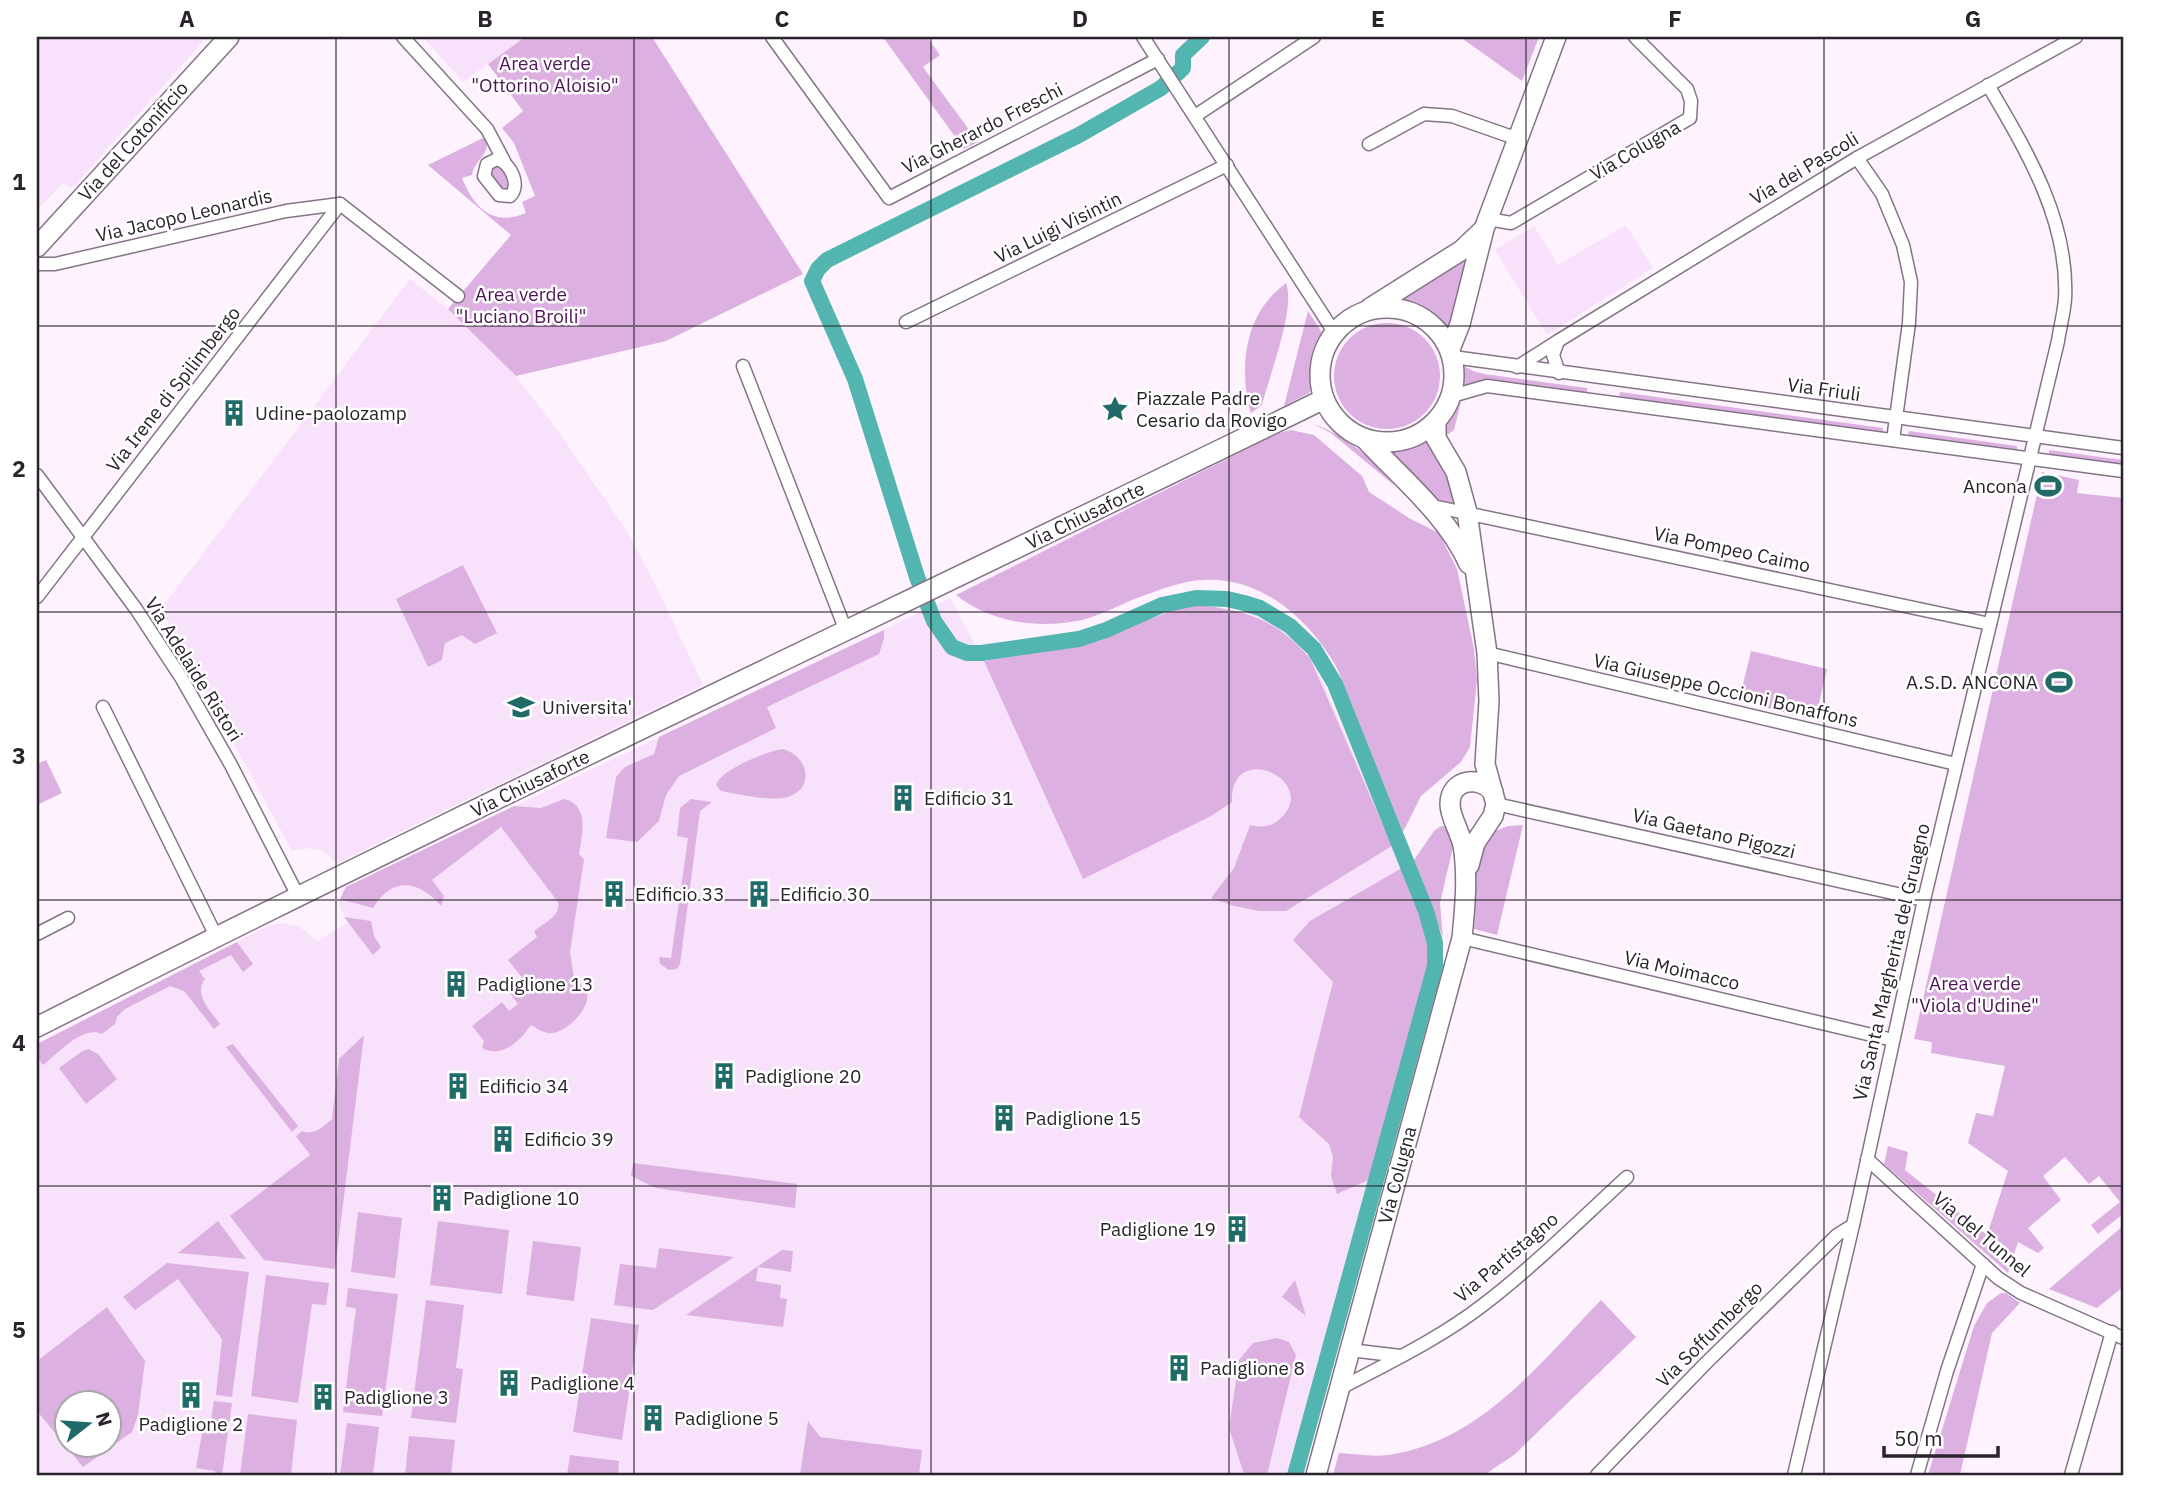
<svg xmlns="http://www.w3.org/2000/svg" width="2160" height="1512" font-family="'IBM Plex Sans',sans-serif">
  <style>
    .built { fill: #f8e1fb; fill-rule: evenodd }
    .green { fill: #dcb1e1; fill-rule: evenodd }
    .lines { fill: none; stroke-linecap: round; stroke-linejoin: round }
    .canal { stroke: #53b5af; stroke-width: 16 }
    .street-casing { stroke: #847486; stroke-width: 15 }
    .secondary-casing { stroke: #847486; stroke-width: 22 }
    .street { stroke: #fff; stroke-width: 12 }
    .secondary { stroke: #fff; stroke-width: 19 }
    .grid { fill: none; stroke: #2a232b; stroke-width: 2; stroke-opacity: 0.55 }
    .labels { text-anchor: middle; stroke-width: 5; stroke-linejoin: round; paint-order: stroke }
    .park-label { font-size: 19px; fill: #4e1556; stroke: #fff }
    .street-label { font-size: 19px; fill: #2a232b; stroke: #fff }
    .poi-label { font-size: 19px; fill: #2a232b; stroke: #fff; text-anchor: start }
    .neatline { fill: none; stroke: #2a232b; stroke-width: 2.5 }
    .grid-label { font-size: 23px; text-anchor: middle; font-weight: bold; fill: #2a232b }
  </style>
  <rect width="100%" height="100%" fill="#fdf2fe"/>
  <g class="built">
    <path d="M37,37H207L75,185L70,188L63,183L37,210Z"/>
    <path d="M423,37H525L463,82Z"/>
    <path d="M1626,225L1653,268L1547,335L1495,250L1534,226L1558,265Z"/>
    <path d="M410,279L448,309L494,353L516,376L563,438L628,533L656,586L703,685L337,863L323,851L307,848L292,851L161,609Z"/>
    <path d="M950,598L984,661L1087,643L1179,608L1199,605L1252,614L1274,625L1293,638L1310,658L1323,682L1424,920L1430,947L1428,972L1375,1177L1290,1475H37V1044L270,925L284,923L298,926L318,941L348,922L339,906L342,892L346,887ZM66,1404H108V1446H66Z"/>
  </g>
  <g class="green">
    <path d="M525,37H652L803,274L666,341L516,376L448,309L511,235L428,165L485,137C493,153 474,160 472,175L462,178C474,208 493,227 526,213L522,202L535,196L514,143L502,128L523,111L488,64Z"/>
    <path d="M883,37H927L940,55L923,67L978,142L964,149Z"/>
    <path d="M1460,37H1539L1522,81Z"/>
    <path d="M495,166L504,170L509,190L503,191L490,177V169Z"/>
    <path d="M1470,258L1450,332C1432,315 1417,306 1393,302Z"/>
    <path d="M1286,283C1296,308 1269,377 1262,405L1251,413C1240,377 1243,327 1270,298C1274,292 1281,288 1286,283Z"/>
    <path d="M1308,311L1321,331L1323,338L1315,357L1313,388L1309,393L1284,406Z"/>
    <circle cx="1387" cy="376" r="53"/>
    <path d="M1462,365L1473,371L1484,374L1587,388V393L1484,380L1461,386Z"/>
    <path d="M1620,392L1883,428V433L1619,397Z"/>
    <path d="M1461,402L1454,430L1442,439C1443,423 1449,413 1461,402Z"/>
    <path d="M1313,424C1346,435 1373,459 1395,486L1331,433Z"/>
    <path d="M1291,430L1314,435L1362,476L1369,492L1409,518L1439,533L1457,569L1474,649L1477,680L1470,747L1461,762L1421,796L1403,832L1337,668C1310,620 1262,576 1202,580C1185,581 1167,587 1151,593C1128,600 1105,614 1082,620C1037,629 992,623 956,595L1279,433Z"/>
    <path d="M1909,431L2017,446V450L1908,436Z"/>
    <path d="M1425,439L1449,470L1457,504L1428,497L1385,450L1409,446Z"/>
    <path d="M2049,450L2123,460V465L2049,455Z"/>
    <path d="M2042,472L2079,480L2077,493L2123,498V1214L2098,1234L2091,1225L2120,1202L2099,1176L2089,1184L2065,1157L2043,1176L2061,1200L2028,1228L2044,1248L2038,1253L2018,1242L2008,1273L1884,1164L1888,1146L1908,1152L1905,1170L1987,1235L2008,1171L1968,1143L1976,1113L1993,1116L2005,1066L1931,1053L1932,1042L1914,1039Z"/>
    <path d="M463,565L497,633L475,644L462,635L445,643L442,660L428,667L396,599Z"/>
    <path d="M1199,605C1249,611 1276,620 1310,658L1392,846L1286,911H1259L1234,906L1211,898L1234,868L1250,825C1261,828 1272,827 1281,818C1320,780 1230,739 1232,802L1211,816L1083,879L984,661L1087,643L1179,608Z"/>
    <path d="M884,630V638L879,654L767,707L776,728L679,776L666,795L659,821L637,842L606,838L616,777L625,767L654,754L659,737Z"/>
    <path d="M1751,651L1827,669L1815,720L1739,701Z"/>
    <path d="M783,749C810,757 814,789 788,797C772,802 738,794 721,791L716,785C720,770 767,751 783,749Z"/>
    <path d="M46,760L62,793L37,805V764Z"/>
    <path d="M564,799C590,805 582,834 579,854L584,859L570,952L574,978L587,991C591,1008 569,1030 553,1033C544,1034 538,1029 531,1025C521,1040 502,1059 482,1048L484,1041L472,1026L502,1002L509,1011L518,1004L509,992L524,980L508,960L537,937L534,931C544,923 561,916 558,902L501,827L432,880L444,896L441,906C419,880 392,876 373,908L340,899L346,887L514,806L541,808Z"/>
    <path d="M691,799L712,802L700,811L680,964L677,969L669,970L660,964L659,957L671,958L688,838L677,836L680,808Z"/>
    <path d="M1523,825L1497,935L1474,929L1476,862L1490,833L1508,826Z"/>
    <path d="M1441,826L1447,827L1453,847L1440,903L1443,938L1414,860L1434,831Z"/>
    <path d="M1402,868C1416,902 1434,934 1428,972L1375,1177L1337,1194L1331,1176L1333,1157L1329,1144L1299,1117L1333,982L1293,940L1310,921Z"/>
    <path d="M344,917L371,921L374,936L381,947L373,955Z"/>
    <path d="M237,942L253,964L243,972L231,955L199,971L205,979C193,995 211,1011 220,1024L214,1029L184,991L170,986L125,1009L117,1017L115,1024L102,1034C82,1025 58,1054 43,1065L37,1057V1044Z"/>
    <path d="M364,1035L335,1269L264,1260L230,1216L310,1155L296,1136L302,1131C314,1136 323,1127 332,1119L339,1059Z"/>
    <path d="M233,1044L298,1126L292,1132L226,1047Z"/>
    <path d="M89,1049L98,1054L117,1079L86,1104L59,1068L81,1052Z"/>
    <path d="M633,1163L797,1184L795,1208L656,1188L631,1176Z"/>
    <path d="M358,1212L402,1218L395,1278L351,1272Z"/>
    <path d="M218,1221L246,1259L178,1253Z"/>
    <path d="M438,1221L509,1230L502,1294L430,1285Z"/>
    <path d="M2123,1226V1287L2097,1308L2049,1289Z"/>
    <path d="M533,1241L581,1247L574,1301L526,1295Z"/>
    <path d="M659,1248L734,1257L653,1310L614,1305L620,1264L656,1268Z"/>
    <path d="M782,1250L793,1251L791,1272L758,1267L756,1281L781,1285L780,1298L787,1299L783,1327L686,1315Z"/>
    <path d="M167,1263L249,1272L232,1397L216,1395L222,1339L178,1279L135,1310L123,1297Z"/>
    <path d="M266,1275L329,1283L326,1305L312,1304L298,1403L251,1396Z"/>
    <path d="M1295,1280L1306,1316L1282,1297Z"/>
    <path d="M348,1288L398,1294L382,1416L343,1412L356,1308L346,1307Z"/>
    <path d="M2001,1293H2006L2020,1303L1992,1333L1960,1475H1928L1974,1326L1987,1303Z"/>
    <path d="M426,1300L464,1305L456,1368L463,1369L456,1423L411,1418Z"/>
    <path d="M1601,1300L1636,1337L1514,1455L1484,1475H1333L1339,1453C1355,1454 1372,1457 1388,1455C1480,1442 1540,1363 1601,1300Z"/>
    <path d="M107,1307L145,1361L138,1415L132,1432L83,1467L37,1411V1361ZM66,1404H108V1446H66Z"/>
    <path d="M591,1318L639,1325L622,1440L573,1432Z"/>
    <path d="M1277,1338L1289,1342L1296,1355L1267,1475H1247L1243,1471L1229,1428L1239,1360L1253,1343Z"/>
    <path d="M214,1401L232,1403L222,1475H215V1471L196,1468L203,1427H210Z"/>
    <path d="M248,1414L297,1420L291,1475H240Z"/>
    <path d="M808,1421L820,1437L922,1450L919,1475H800Z"/>
    <path d="M347,1423L379,1427L373,1475H340Z"/>
    <path d="M409,1436L455,1440L451,1475H405Z"/>
    <path d="M570,1455L619,1461L618,1475H567Z"/>
  </g>
  <g class="lines">
    <path class="canal" d="M1202,37L1183,55V68L1161,88L1079,135L827,260L818,269L812,281L855,379L917,577L934,621L952,647L967,653H981L1079,639L1106,630L1162,605L1196,598L1227,599L1244,603L1260,608L1290,626L1314,649L1335,684L1426,911L1435,943V966L1295,1475"/>
    <defs>
      <g id="street">
        <path d="M403,37L487,129L504,161"/>
        <path d="M772,37L889,198L1158,59"/>
        <path d="M1143,37L1334,332"/>
        <path d="M1195,116L1314,37"/>
        <path d="M1369,144L1424,114L1452,116L1518,139"/>
        <path d="M1857,158L1882,194L1903,245L1911,282L1909,323L1893,440"/>
        <path d="M497,159C511,163 521,186 510,196L499,195L484,176L487,164Z"/>
        <path d="M340,204L458,296"/>
        <path d="M1488,219L1511,223L1690,118L1691,101L1687,89L1635,37"/>
        <path d="M37,264H55L286,211L340,204"/>
        <path d="M906,322L1227,165"/>
        <path d="M1558,341L1857,158L2076,37"/>
        <path d="M1453,357L2123,448"/>
        <path d="M743,366L846,631"/>
        <path d="M1517,367L1558,341L1553,355L1559,373"/>
        <path d="M1452,396L1487,386L2123,471"/>
        <path d="M37,475L136,609L182,679L231,765L298,896"/>
        <path d="M1428,505L1990,624"/>
        <path d="M37,597L340,204"/>
        <path d="M1487,653L1956,764"/>
        <path d="M103,707L216,936"/>
        <path d="M1496,804L1924,900"/>
        <path d="M37,934L68,918"/>
        <path d="M1462,938L1893,1040"/>
        <path d="M1867,1159L1998,1278L2021,1293L2123,1338"/>
        <path d="M1350,1350L1400,1356"/>
        <path d="M1339,1389C1388,1363 1439,1339 1483,1305C1534,1266 1580,1220 1627,1177"/>
        <path d="M1597,1475L1706,1363L1837,1235L1853,1225"/>
        <path d="M1794,1475L1853,1225L1924,900L2058,341C2060,327 2064,313 2065,299C2069,220 2026,150 1988,85"/>
        <path d="M1917,1475L1947,1371L1983,1264"/>
        <path d="M2071,1475L2112,1332"/>
      </g>
      <g id="secondary">
        <path d="M37,247L229,37"/>
        <circle cx="1387" cy="375" r="67"/>
        <path d="M1370,308L1462,250L1483,230"/>
        <path d="M1450,349L1460,324L1484,229L1556,37"/>
        <path d="M1436,422V438L1456,472L1467,512L1487,653L1489,701L1485,764L1496,804L1493,816L1475,843L1469,865"/>
        <path d="M1365,439C1401,478 1447,515 1469,564"/>
        <path d="M37,1027C463,811 895,609 1324,399"/>
        <path d="M1316,1475L1462,938C1465,907 1468,876 1463,845C1460,832 1450,817 1450,804C1450,779 1480,775 1493,792"/>
      </g>
    </defs>
    <use href="#street" class="street-casing"/>
    <use href="#secondary" class="secondary-casing"/>
    <use href="#street" class="street"/>
    <use href="#secondary" class="secondary"/>
  </g>
  <path class="grid" d="M336,37V1475M634,37V1475M931,37V1475M1229,37V1475M1526,37V1475M1824,37V1475M37,326H2123M37,612H2123M37,900H2123M37,1186H2123"/>
  <defs>
    <symbol id="sight-bare" viewBox="-9 -9 18 18"><path d="M0-6L1.8-2.2L6-1.7L2.9 1.2L3.7 5.4L0 3.3L-3.7 5.4L-2.9 1.2L-6-1.7L-1.8-2.2Z" fill="#206b68" stroke="#fff" stroke-width="2.5" paint-order="stroke"/></symbol>
    <symbol id="building-bare" viewBox="-9 -9 18 18"><path d="M-4-6H4V6H1V3H-1V6H-4ZM-2.5-4.3h1.7v1.8h-1.7ZM.8-4.3h1.7v1.8H.8ZM-2.5-1h1.7V.8h-1.7ZM.8-1h1.7V.8H.8Z" fill="#206b68" stroke="#fff" stroke-width="2.5" paint-order="stroke"/></symbol>
    <symbol id="stadium-bare" viewBox="-9 -9 18 18"><path d="M0-5a6.5 5 0 1 0 0 10a6.5 5 0 1 0 0-10ZM-3.5-1.8h7v3.6h-7Z" fill="#206b68" stroke="#fff" stroke-width="2.5" paint-order="stroke"/></symbol>
    <symbol id="school-bare" viewBox="-9 -9 18 18"><path d="M0-5L7-2L0 1L-7-2ZM-4 1L0 2.5L4 1V4Q0 6-4 4Z" fill="#206b68" stroke="#fff" stroke-width="2.5" paint-order="stroke"/></symbol>
  </defs>
  <g fill-rule="evenodd">
    <use href="#sight-bare" x="1096" y="390" width="38" height="38"/>
    <use href="#building-bare" x="215" y="394" width="38" height="38"/>
    <use href="#stadium-bare" x="2029" y="467" width="38" height="38"/>
    <use href="#stadium-bare" x="2040" y="663" width="38" height="38"/>
    <use href="#school-bare" x="502" y="688" width="38" height="38"/>
    <use href="#building-bare" x="884" y="779" width="38" height="38"/>
    <use href="#building-bare" x="595" y="875" width="38" height="38"/>
    <use href="#building-bare" x="740" y="875" width="38" height="38"/>
    <use href="#building-bare" x="437" y="965" width="38" height="38"/>
    <use href="#building-bare" x="705" y="1057" width="38" height="38"/>
    <use href="#building-bare" x="439" y="1067" width="38" height="38"/>
    <use href="#building-bare" x="985" y="1099" width="38" height="38"/>
    <use href="#building-bare" x="484" y="1120" width="38" height="38"/>
    <use href="#building-bare" x="423" y="1179" width="38" height="38"/>
    <use href="#building-bare" x="1218" y="1210" width="38" height="38"/>
    <use href="#building-bare" x="1160" y="1349" width="38" height="38"/>
    <use href="#building-bare" x="490" y="1364" width="38" height="38"/>
    <use href="#building-bare" x="172" y="1376" width="38" height="38"/>
    <use href="#building-bare" x="304" y="1378" width="38" height="38"/>
    <use href="#building-bare" x="634" y="1399" width="38" height="38"/>
  </g>
  <g class="labels">
    <g class="park-label">
      <text x="545" y="70">Area verde<tspan x="545" dy="22">"Ottorino Aloisio"</tspan></text>
      <text x="521" y="301">Area verde<tspan x="521" dy="22">"Luciano Broili"</tspan></text>
      <text x="1975" y="990">Area verde<tspan x="1975" dy="22">"Viola d'Udine"</tspan></text>
    </g>
    <g class="street-label">
      <text transform="translate(982 128) rotate(-27)" y="7">Via Gherardo Freschi</text>
      <text transform="translate(133 141) rotate(-48)" y="7">Via del Cotonificio</text>
      <text transform="translate(1635 150) rotate(-30)" y="7">Via Colugna</text>
      <text transform="translate(1804 168) rotate(-31)" y="7">Via dei Pascoli</text>
      <text transform="translate(184 215) rotate(-13)" y="7">Via Jacopo Leonardis</text>
      <text transform="translate(1058 227) rotate(-26)" y="7">Via Luigi Visintin</text>
      <text transform="translate(173 389) rotate(-52)" y="7">Via Irene di Spilimbergo</text>
      <text transform="translate(1824 389) rotate(8)" y="7">Via Friuli</text>
      <text transform="translate(1085 515) rotate(-26)" y="7">Via Chiusaforte</text>
      <text transform="translate(1732 549) rotate(12)" y="7">Via Pompeo Caimo</text>
      <text transform="translate(194 669) rotate(58)" y="7">Via Adelaide Ristori</text>
      <text transform="translate(1726 690) rotate(13)" y="7">Via Giuseppe Occioni Bonaffons</text>
      <text transform="translate(530 783) rotate(-26)" y="7">Via Chiusaforte</text>
      <text transform="translate(1714 833) rotate(13)" y="7">Via Gaetano Pigozzi</text>
      <text transform="translate(1891 962) rotate(-77)" y="7">Via Santa Margherita del Gruagno</text>
      <text transform="translate(1682 970) rotate(13)" y="7">Via Moimacco</text>
      <text transform="translate(1397 1175) rotate(-75)" y="7">Via Colugna</text>
      <text transform="translate(1982 1234) rotate(40)" y="7">Via del Tunnel</text>
      <text transform="translate(1506 1257) rotate(-40)" y="7">Via Partistagno</text>
      <text transform="translate(1709 1334) rotate(-45)" y="7">Via Soffumbergo</text>
    </g>
    <g class="poi-label">
      <text x="1136" y="405">Piazzale Padre<tspan x="1136" dy="22">Cesario da Rovigo</tspan></text>
      <text x="255" y="420">Udine-paolozamp</text>
      <text x="2027" y="493" text-anchor="end">Ancona</text>
      <text x="2038" y="689" text-anchor="end">A.S.D. ANCONA</text>
      <text x="542" y="714">Universita'</text>
      <text x="924" y="805">Edificio 31</text>
      <text x="635" y="901">Edificio 33</text>
      <text x="780" y="901">Edificio 30</text>
      <text x="477" y="991">Padiglione 13</text>
      <text x="745" y="1083">Padiglione 20</text>
      <text x="479" y="1093">Edificio 34</text>
      <text x="1025" y="1125">Padiglione 15</text>
      <text x="524" y="1146">Edificio 39</text>
      <text x="463" y="1205">Padiglione 10</text>
      <text x="1216" y="1236" text-anchor="end">Padiglione 19</text>
      <text x="1200" y="1375">Padiglione 8</text>
      <text x="530" y="1390">Padiglione 4</text>
      <text x="344" y="1404">Padiglione 3</text>
      <text x="674" y="1425">Padiglione 5</text>
      <text x="191" y="1431" text-anchor="middle">Padiglione 2</text>
    </g>
  </g>
  <rect width="2160" height="1512" fill="none" stroke="#ffffff" stroke-width="77"/>
  <g transform="translate(88 1424) rotate(73)"><circle r="33" fill="#ffffff" stroke="#aaa7aa" stroke-width="2"/>
  <path d="M0-5L12 26L0 18L-12 26Z" fill="#206b68"/>
  <text y="-10" font-size="19" font-weight="bold" text-anchor="middle" fill="#2a232b">N</text>
  </g>
  <path d="M1884 1446v10h114v-10" fill="none" stroke="#2a232b" stroke-width="3.5"/>
  <text x="1894" y="1446" font-size="21" fill="#2a232b" stroke="#ffffff" stroke-width="5" paint-order="stroke">50 m</text>
  <rect x="38" y="38" width="2084" height="1436" class="neatline"/>
  <g class="grid-label">
    <text x="187" y="27">A</text>
    <text x="485" y="27">B</text>
    <text x="782" y="27">C</text>
    <text x="1080" y="27">D</text>
    <text x="1378" y="27">E</text>
    <text x="1675" y="27">F</text>
    <text x="1973" y="27">G</text>
    <text x="19" y="190">1</text>
    <text x="19" y="477">2</text>
    <text x="19" y="764">3</text>
    <text x="19" y="1051">4</text>
    <text x="19" y="1338">5</text>
  </g>
</svg>
